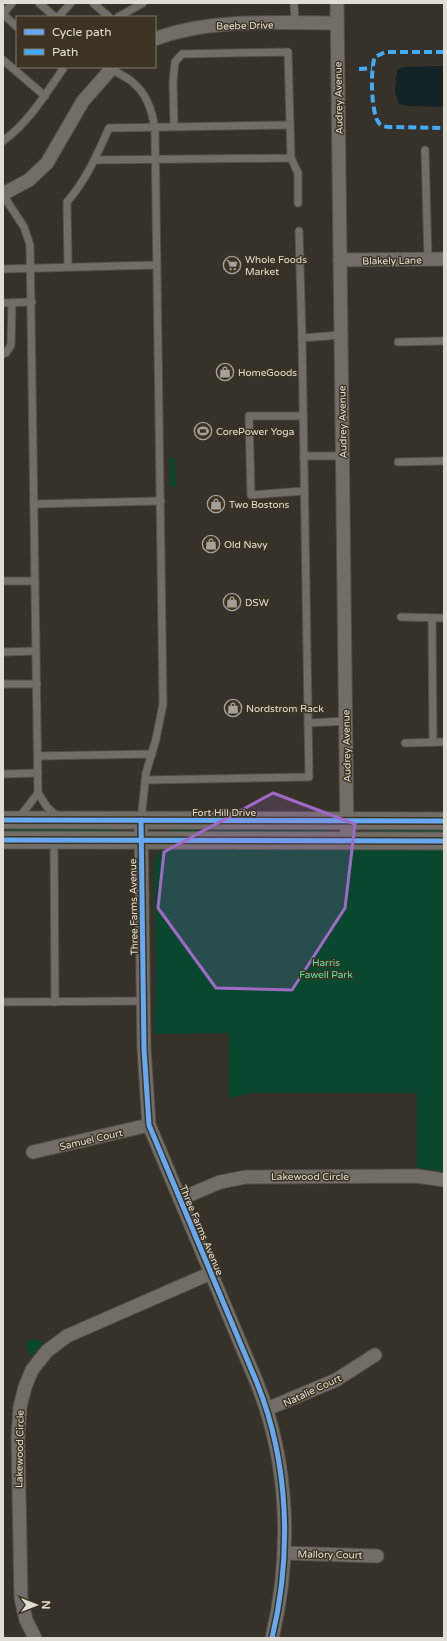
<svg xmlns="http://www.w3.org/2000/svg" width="447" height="1641" font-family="'Varela Round',sans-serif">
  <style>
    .green { fill: #09482f }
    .water { fill: #132224 }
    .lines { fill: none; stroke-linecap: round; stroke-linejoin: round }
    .service-casing { stroke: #545049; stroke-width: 9 }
    .minor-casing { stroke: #545049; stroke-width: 15 }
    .tertiary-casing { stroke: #545049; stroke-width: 19 }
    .service { stroke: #726e67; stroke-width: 7 }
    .minor { stroke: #726e67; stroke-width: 13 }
    .tertiary { stroke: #726e67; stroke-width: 17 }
    .quiet { stroke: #42abf6; stroke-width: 4; stroke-dasharray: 8 4; stroke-linecap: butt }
    .cycleway-casing { stroke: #3c3423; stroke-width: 8 }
    .cycleway { stroke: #66a8f1; stroke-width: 5 }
    .marked { fill: #9f6ac6; fill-opacity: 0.2; stroke: #9f6ac6; stroke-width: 3; stroke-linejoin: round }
    .labels { text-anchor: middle; stroke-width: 3; stroke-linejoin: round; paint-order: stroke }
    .street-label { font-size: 10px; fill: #e2ddd3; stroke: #3c3423 }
    .poi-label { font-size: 10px; fill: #e2ddd3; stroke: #3c3423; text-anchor: start }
    .park-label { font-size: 10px; fill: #5ae3a2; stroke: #3c3423 }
  </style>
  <rect width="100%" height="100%" fill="#363229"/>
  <g class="green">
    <path d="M173,457L175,460L176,484L174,488L170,486V459Z"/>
    <path d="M3,826L118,827V829L115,831H3Z"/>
    <path d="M326,827L324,832H178L171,831L168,829Z"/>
    <path d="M373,827H444V833H375L372,830Z"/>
    <path d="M169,849L444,850V1171L417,1168V1093H254L229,1098L228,1033L154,1034L156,967L154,864L157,853Z"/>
    <path d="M32,1339H36L43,1342L33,1355L30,1356L26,1347L27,1342Z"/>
  </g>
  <path class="water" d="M444,66V107L410,106L399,104L395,92L397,70L403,67Z"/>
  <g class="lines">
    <defs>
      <g id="service">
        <path d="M39,3L55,17"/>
        <path d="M93,3L109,17"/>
        <path d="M294,3L295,23"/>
        <path d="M3,14L17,27"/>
        <path d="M3,14L12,3"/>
        <path d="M58,17L71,3"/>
        <path d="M118,17L143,3"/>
        <path d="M3,60L45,96"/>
        <path d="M110,67C116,73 125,76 131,81C147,93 153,112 155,131L163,704L156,739L146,773L141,820"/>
        <path d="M3,141C29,122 45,95 63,69L61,67"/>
        <path d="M425,150L428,259"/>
        <path d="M291,158L298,173V203"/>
        <path d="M95,160L291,158L288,52L182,54L175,62L173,82L174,125"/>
        <path d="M3,195L24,227L30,245L38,793L47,807L58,817"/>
        <path d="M299,231L302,338L341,335"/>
        <path d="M68,266L67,202C86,180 97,155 109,128L290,125"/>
        <path d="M3,269L157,265"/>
        <path d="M3,303L32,302"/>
        <path d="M398,342L444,341"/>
        <path d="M3,354L6,353L11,345L12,303"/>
        <path d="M303,416H249L251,495L304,491"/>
        <path d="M304,456H342"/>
        <path d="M398,462L444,461"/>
        <path d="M34,504L161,501"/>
        <path d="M3,581H35"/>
        <path d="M401,617L444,618"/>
        <path d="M432,618L433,742"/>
        <path d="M3,652L36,651"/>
        <path d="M3,684H37"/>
        <path d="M308,723L345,721"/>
        <path d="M405,743L444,742"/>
        <path d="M38,756L152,754"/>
        <path d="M3,774L38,773"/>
        <path d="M145,780L309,777L302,338"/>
        <path d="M19,818L38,793"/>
        <path d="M54,841L55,1002"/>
        <path d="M3,1002L143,1001"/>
      </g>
      <g id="minor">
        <path d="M337,3L347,841"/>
        <path d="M155,39C209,18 279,23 337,23"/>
        <path d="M3,194L29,180L47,163L83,101L113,67"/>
        <path d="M340,260L444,259"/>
        <path d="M141,820L144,1049L149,1125L257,1383C289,1463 292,1554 272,1638"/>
        <path d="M33,1152L149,1125"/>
        <path d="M180,1199L220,1182L246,1177L417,1176L444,1180"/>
        <path d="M267,1409L336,1380L375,1355"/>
        <path d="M284,1553L377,1556"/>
        <path d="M35,1638L26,1620L21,1598L18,1438L20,1407L25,1387L32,1370L47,1351L67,1336L211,1273"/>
      </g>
      <g id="tertiary">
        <path d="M3,820L444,821"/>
        <path d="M3,840L444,841"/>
      </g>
    </defs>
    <use href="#service" class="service-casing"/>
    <use href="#minor" class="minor-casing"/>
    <use href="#tertiary" class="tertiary-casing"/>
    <use href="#service" class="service"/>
    <use href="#minor" class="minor"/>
    <use href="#tertiary" class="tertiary"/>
    <g class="quiet">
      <path d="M444,52H385L375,57C370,67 371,115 379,123C382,127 387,127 391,127L444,128"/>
      <path d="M359,69L372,68"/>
    </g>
    <defs>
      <g id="cycleway">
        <path d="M3,820L444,821"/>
        <path d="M141,820L144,1049L149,1125L257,1383C289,1463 292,1554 272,1638"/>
        <path d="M3,840L444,841"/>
      </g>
    </defs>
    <use href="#cycleway" class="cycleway-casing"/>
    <use href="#cycleway" class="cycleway"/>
  </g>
  <path class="marked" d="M273,793L355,824L345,908L292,990L216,988L158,908L164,852Z"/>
  <defs>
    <symbol id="supermarket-ring" viewBox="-11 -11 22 22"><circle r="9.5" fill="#3c3423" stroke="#a6a198" stroke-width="1.5"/><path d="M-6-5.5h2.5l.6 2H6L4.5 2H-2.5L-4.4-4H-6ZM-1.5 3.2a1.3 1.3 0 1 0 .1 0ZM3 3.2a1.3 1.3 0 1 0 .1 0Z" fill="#a6a198"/></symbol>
    <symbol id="shop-ring" viewBox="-11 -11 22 22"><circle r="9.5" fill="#3c3423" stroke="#a6a198" stroke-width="1.5"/><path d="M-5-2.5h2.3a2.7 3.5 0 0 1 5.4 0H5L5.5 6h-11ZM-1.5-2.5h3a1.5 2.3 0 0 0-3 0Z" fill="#a6a198"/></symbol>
    <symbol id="stadium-ring" viewBox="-11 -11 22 22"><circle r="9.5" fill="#3c3423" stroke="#a6a198" stroke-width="1.5"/><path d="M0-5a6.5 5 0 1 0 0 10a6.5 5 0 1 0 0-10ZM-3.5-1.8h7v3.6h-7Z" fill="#a6a198"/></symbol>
  </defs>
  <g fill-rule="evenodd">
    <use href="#supermarket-ring" x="222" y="255" width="20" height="20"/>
    <use href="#shop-ring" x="215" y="362" width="20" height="20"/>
    <use href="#stadium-ring" x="193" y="421" width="20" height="20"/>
    <use href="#shop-ring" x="206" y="494" width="20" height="20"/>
    <use href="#shop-ring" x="201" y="534" width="20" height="20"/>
    <use href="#shop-ring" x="222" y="592" width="20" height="20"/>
    <use href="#shop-ring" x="223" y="698" width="20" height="20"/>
  </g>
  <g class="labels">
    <g class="street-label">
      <text transform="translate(245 25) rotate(-1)" y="4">Beebe Drive</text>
      <text transform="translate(338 98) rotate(-91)" y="4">Audrey Avenue</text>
      <text transform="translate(392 260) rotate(-1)" y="4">Blakely Lane</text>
      <text transform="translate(342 422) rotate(-91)" y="4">Audrey Avenue</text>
      <text transform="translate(346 746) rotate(-91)" y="4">Audrey Avenue</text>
      <text x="224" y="816">Fort Hill Drive</text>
      <text transform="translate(133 907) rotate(-91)" y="4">Three Farms Avenue</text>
      <text transform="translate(91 1139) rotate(-13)" y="4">Samuel Court</text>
      <text x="310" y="1180">Lakewood Circle</text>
      <text transform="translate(202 1230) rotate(67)" y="4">Three Farms Avenue</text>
      <text transform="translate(312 1390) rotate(-25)" y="4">Natalie Court</text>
      <text transform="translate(19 1449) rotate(-89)" y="4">Lakewood Circle</text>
      <text transform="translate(330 1554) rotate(1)" y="4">Mallory Court</text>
    </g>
    <g class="poi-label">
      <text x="245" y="263">Whole Foods<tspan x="245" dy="12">Market</tspan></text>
      <text x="238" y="376">HomeGoods</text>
      <text x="216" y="435">CorePower Yoga</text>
      <text x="229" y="508">Two Bostons</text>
      <text x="224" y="548">Old Navy</text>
      <text x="245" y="606">DSW</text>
      <text x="246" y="712">Nordstrom Rack</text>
    </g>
    <g class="park-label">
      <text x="326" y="966">Harris<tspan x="326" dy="12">Fawell Park</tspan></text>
    </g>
  </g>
  <rect width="447" height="1641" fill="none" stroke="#e2ddd3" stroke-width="8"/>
  <rect x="16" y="16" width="140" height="52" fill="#3c3423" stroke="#7e7869"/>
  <rect x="24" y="29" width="20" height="6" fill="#66a8f1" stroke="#7e7869"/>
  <text x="52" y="36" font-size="12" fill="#e2ddd3">Cycle path</text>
  <rect x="24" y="49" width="20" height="6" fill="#42abf6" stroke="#7e7869"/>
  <text x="52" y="56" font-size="12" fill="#e2ddd3">Path</text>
  <g transform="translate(36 1605) rotate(90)" stroke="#3c3423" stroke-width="3" paint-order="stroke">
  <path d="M0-3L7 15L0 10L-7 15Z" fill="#e2ddd3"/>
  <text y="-6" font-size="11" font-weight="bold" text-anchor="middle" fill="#e2ddd3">N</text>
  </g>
</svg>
